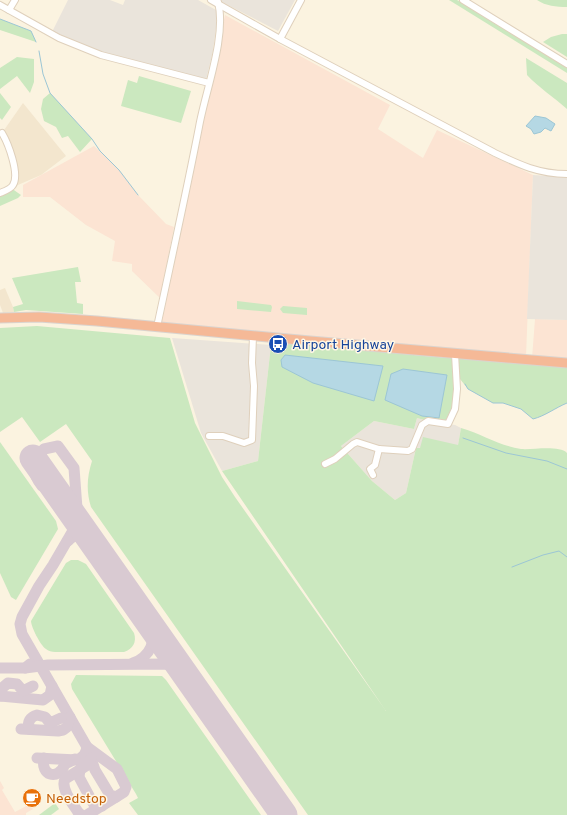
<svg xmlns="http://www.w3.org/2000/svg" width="567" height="815" font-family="Overpass,sans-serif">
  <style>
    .residential { fill: #f3e6ce }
    .commercial { fill: #fce4d3 }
    .industrial { fill: #eae4db }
    .green { fill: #cbe8bf }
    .water { fill: #b5d8e4; stroke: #9cc6d5 }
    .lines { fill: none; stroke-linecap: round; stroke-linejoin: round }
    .stream { stroke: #9cc6d5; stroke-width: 1 }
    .taxiway { stroke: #d9cad2; stroke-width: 11 }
    .runway { stroke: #d9cad2; stroke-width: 27 }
    .minor-casing { stroke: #dfd0bc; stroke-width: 8 }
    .highway-casing { stroke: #dad4cf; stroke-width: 11 }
    .minor { stroke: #fff; stroke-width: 6 }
    .highway { stroke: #f5b997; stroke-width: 9 }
    .labels { text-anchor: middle; stroke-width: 3; stroke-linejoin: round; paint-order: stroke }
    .transit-label { font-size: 14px; fill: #164399; stroke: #fff7e5; text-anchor: start }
    .food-label { font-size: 14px; fill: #c56008; stroke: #fff7e5; text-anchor: start }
  </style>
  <rect width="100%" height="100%" fill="#fbf3e0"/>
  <g class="residential">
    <path d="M23,103L66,156L41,175L11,188L14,169L2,133Z"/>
    <path d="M5,288L13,307L14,312L3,313L0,305V290Z"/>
  </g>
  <g class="commercial">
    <path d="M225,15L390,105L378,129L423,158L437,130L533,175L526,357L161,324Z"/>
    <path d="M94,146L119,170L138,195L166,224L174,227L160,298L132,271V264L112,261L115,241L86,225L50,197H23V185Z"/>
    <path d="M535,319L567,320V360L532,358Z"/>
    <path d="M0,781L4,788L2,790L15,812L30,804L33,809L26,813V815H0Z"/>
  </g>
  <g class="industrial">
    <path d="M68,0H110L123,5L125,0H198L216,10V28L213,51L206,80L111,56L52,32Z"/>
    <path d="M221,0H295L278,31L222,2Z"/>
    <path d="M533,175L567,177V320L527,319Z"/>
    <path d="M172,338L271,345L258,461L222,471L201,433Z"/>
    <path d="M417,418L428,421L455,425L461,428L458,445L416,448L406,493L395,500L372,481L341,446L374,421L414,429Z"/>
  </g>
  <g class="green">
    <path d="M449,0H457L567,67V73Z"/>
    <path d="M537,0H567V7C556,7 546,6 537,0Z"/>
    <path d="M0,19L31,31L36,42L0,30Z"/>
    <path d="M562,34H567V57L543,42L551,37Z"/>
    <path d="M17,57L34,59V82L30,93L17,76L0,89V68Z"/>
    <path d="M526,58L567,83V109C554,97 539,88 527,75Z"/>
    <path d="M139,76L191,91L181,123L121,106L128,80L137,83Z"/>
    <path d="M0,93L11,107L2,120L0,118Z"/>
    <path d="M50,93L92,139L80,152L68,136L62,138L56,127L44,121L41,109L43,99Z"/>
    <path d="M11,188L21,195L18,198L0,206V193Z"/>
    <path d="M78,267L81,282H75L77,303L83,304V314L26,310L14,312L13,307L23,304L12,278Z"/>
    <path d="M237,301L271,305L272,307L271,312L237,309Z"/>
    <path d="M283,306L307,308V315L283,313L280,309Z"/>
    <path d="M37,326L170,338L195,423L222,477L235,497L386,711L222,471L258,461L271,345L284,342L424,356L567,367V403C555,408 545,416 533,419L521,409L503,403H493L468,389L456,374L457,389L448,424L428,421L417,418L414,429L374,421L341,446L372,481L395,500L406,493L416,448H420L423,437L458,445L461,428C482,434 500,446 521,449C533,450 559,445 567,453V815H308L91,507C86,491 87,477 92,461L66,424L40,442L22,417L0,432V328Z"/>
    <path d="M0,442L56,521L58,529L16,600L11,597L0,573Z"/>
    <path d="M71,560H78L86,564L134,633C137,642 133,649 124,652H55C52,652 48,651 46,649C41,646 31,627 31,621L66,563Z"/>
    <path d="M76,675L162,676L166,680L261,815H138L129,803L138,798L136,794L72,689L71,684Z"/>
    <path d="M55,803L59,809L51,815H39Z"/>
  </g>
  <g class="water">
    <path d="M535,116L546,118L555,124L551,131L545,128L541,132L534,134L531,129L526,126Z"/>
    <path d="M285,355L383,366L374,401L313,383L282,367L281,360Z"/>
    <path d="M403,369L447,375L439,418L422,416L385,400L391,374Z"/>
  </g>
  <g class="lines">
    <g class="stream">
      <path d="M0,19L31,31L36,42"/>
      <path d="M39,51L43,74L50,93L92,139L100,151L119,170L138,195"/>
      <path d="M465,384L468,389L493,403H503L521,409L533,419C545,416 555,408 567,403"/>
      <path d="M463,438L506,453L547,461L567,469"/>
      <path d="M512,567L543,555L559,551L567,557"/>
    </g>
    <g class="taxiway">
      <path d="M56,491L42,486C30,471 33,463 44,449L58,446L74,468L78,522L53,565L39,586L22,617L20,624L22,634L87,747L95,770L110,795L116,797L87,815"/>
      <path d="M68,541C80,528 88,537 96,548"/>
      <path d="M133,663C150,657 158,640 150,623"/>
      <path d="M0,668H25L30,664"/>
      <path d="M25,668L48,665L167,664L182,671L190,680"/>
      <path d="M0,696L43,700L50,695L52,686"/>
      <path d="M1,696V689L8,683L17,684L23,691L33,686"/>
      <path d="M21,729L58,731L63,730L67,727L70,717"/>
      <path d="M29,729C27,722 30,717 37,715L45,717L50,723L61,718"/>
      <path d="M37,758L77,760C84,757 86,753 87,747L117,769L126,787L124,792L116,797"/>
      <path d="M44,758C40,775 58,782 65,764L75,759"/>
      <path d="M80,769L79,777L93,803L97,806H102"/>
      <path d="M81,815L78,812C73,804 60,789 65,779L89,764L91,758"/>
    </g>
    <path class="runway" d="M33,458L284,815"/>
    <defs>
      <g id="minor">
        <path d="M211,0L280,39L495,153C520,165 539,174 567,174"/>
        <path d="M463,0L567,64"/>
        <path d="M0,5L59,38L101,55L209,83"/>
        <path d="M9,10L15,0"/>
        <path d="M280,39L301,0"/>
        <path d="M0,193C5,191 11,189 13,185C20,174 8,143 2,133"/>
        <path d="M157,327C171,261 186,194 199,127C205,92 227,36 218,2"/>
        <path d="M209,436H223L244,443L252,440L254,386L252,363L253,336"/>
        <path d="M325,464L335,459L353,444L357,442L379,449L408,451L412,449L422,425L428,421L448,424L455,409L457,389L455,354"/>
        <path d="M373,475L370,469L375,465L379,449"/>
      </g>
      <path id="highway" d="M0,318L39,317L97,321L310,341L567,363"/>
    </defs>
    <use href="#minor" class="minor-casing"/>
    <use href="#highway" class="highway-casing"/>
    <use href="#minor" class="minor"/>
    <use href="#highway" class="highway"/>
  </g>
  <defs>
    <symbol id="bus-disc" viewBox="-11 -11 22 22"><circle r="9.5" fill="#1a4fb4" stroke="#fff7e5"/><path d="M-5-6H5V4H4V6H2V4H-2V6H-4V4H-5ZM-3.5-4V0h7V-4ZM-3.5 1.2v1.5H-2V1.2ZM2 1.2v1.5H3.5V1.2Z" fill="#fff"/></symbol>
    <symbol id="cafe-disc" viewBox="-11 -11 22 22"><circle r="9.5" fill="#e8710a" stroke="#fff7e5"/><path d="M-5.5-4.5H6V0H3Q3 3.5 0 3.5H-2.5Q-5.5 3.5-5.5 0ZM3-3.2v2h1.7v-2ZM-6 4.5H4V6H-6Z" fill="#fff"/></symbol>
  </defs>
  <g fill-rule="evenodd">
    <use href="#bus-disc" x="267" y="333" width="22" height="22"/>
    <use href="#cafe-disc" x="21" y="787" width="22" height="22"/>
  </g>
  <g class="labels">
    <g class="transit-label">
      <text x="292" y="349">Airport Highway</text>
    </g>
    <g class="food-label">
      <text x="46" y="803">Needstop</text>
    </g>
  </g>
</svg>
